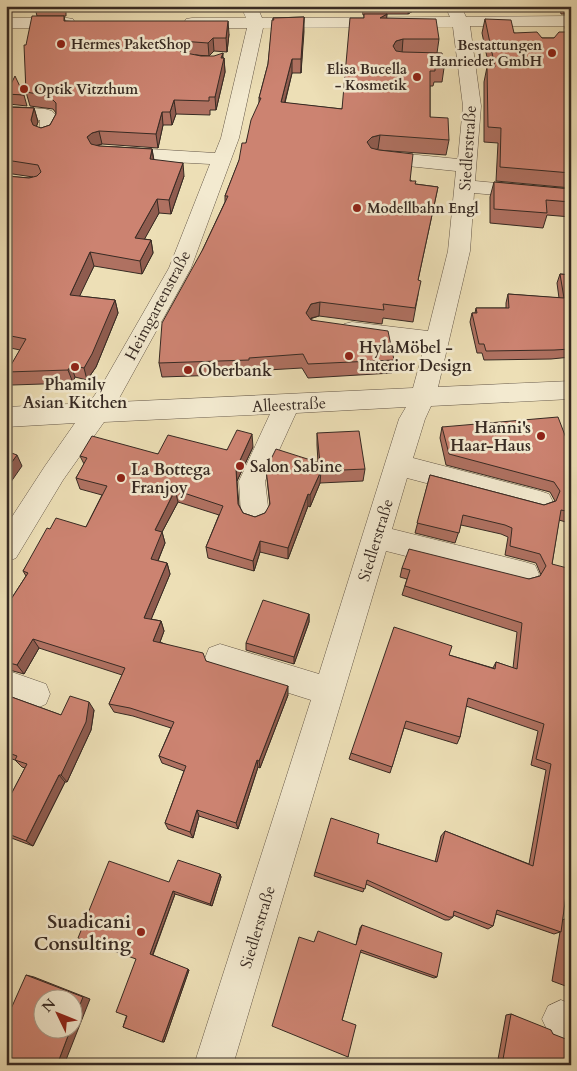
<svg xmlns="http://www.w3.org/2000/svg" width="577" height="1071" font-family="Cardo,serif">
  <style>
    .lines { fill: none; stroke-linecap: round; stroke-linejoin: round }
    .minor-casing { stroke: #645748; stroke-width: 1 }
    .minor { fill: #f3ead0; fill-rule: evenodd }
    .wall { fill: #af7161; stroke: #372a23 }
    .shaded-wall { fill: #8f5c4f; stroke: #372a23 }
    .building { fill: #cc8371; stroke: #372a23 }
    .poi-dot { fill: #8f2418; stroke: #f3ead0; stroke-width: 2 }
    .labels { text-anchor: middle; stroke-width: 5; stroke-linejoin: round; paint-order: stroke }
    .far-poi-label { font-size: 14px; font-weight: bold; fill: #372a23; stroke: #f3ead0; text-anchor: start }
    .street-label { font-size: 16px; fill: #372a23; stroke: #f3ead0 }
    .poi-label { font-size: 16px; font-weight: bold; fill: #372a23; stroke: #f3ead0; text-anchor: start }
    .near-poi-label { font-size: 19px; font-weight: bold; fill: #372a23; stroke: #f3ead0; text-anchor: end }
  </style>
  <rect width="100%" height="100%" fill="#eddfb6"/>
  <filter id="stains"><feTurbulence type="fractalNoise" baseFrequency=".004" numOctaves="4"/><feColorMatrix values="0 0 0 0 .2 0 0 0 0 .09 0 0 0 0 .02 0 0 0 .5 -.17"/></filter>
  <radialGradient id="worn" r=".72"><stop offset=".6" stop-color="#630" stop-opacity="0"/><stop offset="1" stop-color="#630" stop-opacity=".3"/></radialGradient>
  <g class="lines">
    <defs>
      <g id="minor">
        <path d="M241,6H257L262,18L450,17L445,6H461L466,17L571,16V26H470L481,106L475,181L571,190V202L474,193L470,251L438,387L571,381V399L431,406L425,419L413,458L540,491L549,494L553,502L549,510L540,513L407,478L392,529L525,562L535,565L539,574L535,583L525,586L386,551L233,1065H194L311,700L209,668L205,658L209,648L220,644L319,674L399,419L406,407L296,413L265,481L269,515L265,523L255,526L245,523L241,515L239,481L270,414L104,422L63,480L16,558L6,562V526L45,466L75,423L6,427V407L89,403L102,385L169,268L210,164L116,159L109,157L106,153L109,149L116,147L215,153L221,138L247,28H192L186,27L184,23L186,19L192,18H246ZM453,27L463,106L458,159L378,151L371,153L368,157L371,161L378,163L456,171L448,251L428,331L352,322L344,324L340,330L344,336L352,338L424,348L413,388L117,402L191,268L239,138L263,28Z"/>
        <path d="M6,18H67L73,19L75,23L73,27L67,28H6Z"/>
        <path d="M6,106L45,109L52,111L58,118V127L52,138L45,140L38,138L36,134L40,127V120L6,118Z"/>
        <path d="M6,670L46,684L50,694L46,704L35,709L6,699Z"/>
        <path d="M561,1000L571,1004V1042L548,1032L542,1019L548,1006Z"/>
      </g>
    </defs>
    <use href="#minor" class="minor-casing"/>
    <use href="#minor" class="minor"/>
  </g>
  <g class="wall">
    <path d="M24,6H80L66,8V16H37L35,8L25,9Z"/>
    <path d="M362,6H421L408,14H387L386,18L439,39L437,53L444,68L442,82H434L433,86H430V117L449,140L446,155L377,150L415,184L438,187L418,280V295L413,322L383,318L382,324L319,316L310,319L394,360L392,373L308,378L302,368L250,371V374L162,377L159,363L203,249L225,202V196L246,143L259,103V98L268,64L273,18L304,17L301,73H292L285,103L342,109L364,18V15H363Z"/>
    <path d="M559,6H571V188L496,181L498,143L484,142V82L487,67H489L482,33L485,19L514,33L542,38H554L567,32L565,28L569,14H561Z"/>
    <path d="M64,16L65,21L229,34L227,52L214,51L209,56L195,55L224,58L225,72L216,110H210V115L176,114L172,125H163L158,148L102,144L97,146L152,149L154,160L184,176L171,214L159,213L144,239L151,240L153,253L142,274L94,266L79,296L115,300L118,313L96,367L87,380L75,377L73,383L12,385L7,372L20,350L6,347V176L29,178L33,177L6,173V107L34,108L38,122L36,127L41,128L50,125L56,114V113L53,109L30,106L26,92V45Z"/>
    <path d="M6,93L24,95L27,106L9,104Z"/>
    <path d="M494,182L571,189V217L547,215L543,228L490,223V197Z"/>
    <path d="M560,274L571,275V357L551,359L484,360L482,353H477L470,322L472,313H475L476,308H506V303L508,294L559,298L557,283Z"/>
    <path d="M442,427L571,451V519L569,523L559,520L552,564L562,920L571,917V988L552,981L560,932L554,934L496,914L493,926L488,929L453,915V917L449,920H445L366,884L363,892L314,876L315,872L377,843L435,862L441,836L445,831L529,864L546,770L531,765L538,731L466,706L460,737L457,744L404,728L390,773L349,759L351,753L449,655L493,668L496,662L513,668L517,632L402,595L407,579L400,577L402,568L529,579L540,576L541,575L536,563L505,555L508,537L501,534L461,525L455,543L415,533L430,475L544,505L555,501L550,492L446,465L440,438Z"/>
    <path d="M317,433L365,469L363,481L320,483L310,507L308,506L288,559L260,552L254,571L208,558L206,547L219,515L178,502L162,532L165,543L158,561L167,563L170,574L151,619L161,621L164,631L160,642L206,661L288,695L260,768L258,767L238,829L199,816L193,838L168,829L165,823L184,771L162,763L159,756L171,728L133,716L114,712L109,704L122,675L39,648L24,674L6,669V607L26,576L23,571L50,529L86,527L102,495L80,489L76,478L84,464L80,456L158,454L227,450L253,447L237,481L239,505L243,513L255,517L265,513L270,506L266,469L318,463L317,445Z"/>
    <path d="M309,614V622L294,664L246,650V643Z"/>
    <path d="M6,695L61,715L94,710L91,730L67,782H65L33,846L6,836V804L25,768L22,767L15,760L6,757Z"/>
    <path d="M220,874L221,877L212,906L175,894L153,955L189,970L164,1042L123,1027L169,882Z"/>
    <path d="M362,925L437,977L434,978L360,952L342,1020L348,1057L314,942L356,945L360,928Z"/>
    <path d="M511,1014L553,1034L571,1065H497L506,1015Z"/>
  </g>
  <g class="shaded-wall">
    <path d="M24,6H35V8L25,9Z"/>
    <path d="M409,6H421L408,14Z"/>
    <path d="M387,14L386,28L380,18Z"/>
    <path d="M304,17V32L301,73V59Z"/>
    <path d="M228,21L229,34L227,52L226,38Z"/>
    <path d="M213,38L214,51L209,56L208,43Z"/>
    <path d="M403,39L402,53L394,55L393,46L396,41Z"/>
    <path d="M181,41L183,54L177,47Z"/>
    <path d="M223,53V61L224,58L225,72L216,110L215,97Z"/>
    <path d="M292,59V73L281,117V102Z"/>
    <path d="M174,100L176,114L172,125L170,112Z"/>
    <path d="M34,108L38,122L34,133L31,120Z"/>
    <path d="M162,112L163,125L158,148L156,134Z"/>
    <path d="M99,131L102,144L94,146L90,151L87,137L92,133Z"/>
    <path d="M380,135L378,149L370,151L367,142L372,137Z"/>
    <path d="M152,149L154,163L150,159Z"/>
    <path d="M183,163L184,176L171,214L169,200Z"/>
    <path d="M157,199L159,213L138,251L135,238Z"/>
    <path d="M151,240L153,253L142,274L140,261Z"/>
    <path d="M90,252L94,266L74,308L70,295Z"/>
    <path d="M115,300L118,313L96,367L87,380L84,368Z"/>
    <path d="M320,302L319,316L311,318L305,327L306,313L311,304Z"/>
    <path d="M71,365L75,377L73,383L68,370Z"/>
    <path d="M252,434L253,447L237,481L236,469Z"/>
    <path d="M17,455L22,466L6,489V470Z"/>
    <path d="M321,471L320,483L310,507V495Z"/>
    <path d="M175,490L178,502L162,532L165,543L154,570L151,559L155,530Z"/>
    <path d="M308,494V506L288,559V548Z"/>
    <path d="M260,541V552L254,571L253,561Z"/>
    <path d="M167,563L170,574L148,627L144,618Z"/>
    <path d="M309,614V622L294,664V657Z"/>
    <path d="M161,621L164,631L157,650L153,641Z"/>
    <path d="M33,639L39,648L24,674L17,665Z"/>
    <path d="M288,686V695L260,768L259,761Z"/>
    <path d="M89,702L94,710L91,730L67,782L61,775Z"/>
    <path d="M257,760L258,767L238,829L236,823Z"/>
    <path d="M59,775L65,782L33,846L26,841Z"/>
    <path d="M197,810L199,816L193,838L190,832Z"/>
    <path d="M220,874L221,877L212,906L210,904Z"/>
    <path d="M173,891L175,894L152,956L150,954Z"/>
    <path d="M188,969L189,970L164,1042H162Z"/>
    <path d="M26,975L34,977L90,999L64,1065H57L71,1028H72V1025Z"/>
  </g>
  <g class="building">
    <path d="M364,14H387L380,18L436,19L439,39H403L396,41L393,46L396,51L403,52L442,53L444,68H435V71H430V117L448,118L449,140L380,135L372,137L367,142L371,148L379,150L413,154L410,181H416L415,184L438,187L418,280L421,281L415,308L383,304L384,310L320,302L311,304L306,313L311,320L388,331L394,360L308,364L303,354L249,358V360L159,363L162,323L203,249L228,196H225L239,160L242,143H246L251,120L261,98H259L268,64L272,20H274L273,18L304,17L301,59H292L281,102L342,109L350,18H364Z"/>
    <path d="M32,16H64V21H228L226,38H213L208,43L181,41L177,47L181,52L201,56H214L223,53L221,58H224L215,97H209V101L174,100L170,112H162L156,134L99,131L92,133L87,137L91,144L99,146L152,149L150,159L183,163L169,200L157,199L135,238L151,240L140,261L90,252L70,295L115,300L92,354L84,368L71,365L68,370L7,372L26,339L6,335V176L29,178L37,176L41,172L38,165L6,160V107L34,108L31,120L33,125L41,128L50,125L56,114V103L49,96L26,92L24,45H26Z"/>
    <path d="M485,19L511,20L514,33L537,32L542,38H554L559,32H571V173L500,167L501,128L488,127L487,67H495Z"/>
    <path d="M15,76L24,95L6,94Z"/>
    <path d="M494,182L571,189V202L546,200L547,213L494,209Z"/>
    <path d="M560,274L571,275V349L554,350L486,351L484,344H479L472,313H477L476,308H509L508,294L564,298Z"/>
    <path d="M558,417L571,451V512L561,510L552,564L571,569V858L561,932L497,910L493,926L454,911L453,917H449L367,880L365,889L315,872L331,818L379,834L377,843L437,862L445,831L533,866L551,764L536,759L544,724L468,698L460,737L406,721L392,767L351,753L394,627L452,646L449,655L495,669L496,662L517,669L522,623L405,586L410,570L402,568L409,549L529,579L540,576L546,566L540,554L510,546L512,528L505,525L463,515L459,533L417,523L430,475L544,505L556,501L560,491L554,482L449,454L442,427Z"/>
    <path d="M237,430L252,434L236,469L238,504L243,513L255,517L265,513L270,504L266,469L276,449L320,463L317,433L359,431L365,469L321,471L310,495L308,494L288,548L260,541L253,561L206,547L223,506L175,490L155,530L162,532L151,559L167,563L144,618L161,621L153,641L203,653L206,661L288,686L259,761L257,760L236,823L197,810L190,832L165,823L186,766L159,756L174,722L130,708L109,704L125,668L33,639L17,665L6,662V607L28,573L23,571L47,528L50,529L56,518L86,527L107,486L76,478L87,458L80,456L92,436L158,454L168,435L227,450Z"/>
    <path d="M6,451L17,455L6,470Z"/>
    <path d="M263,600L309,614L294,657L246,643Z"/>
    <path d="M6,695L61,715L70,696L89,702L86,722L61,775H59L26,841L6,833V804L27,764L15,760L17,756L6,752Z"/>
    <path d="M178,860L220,874L210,904L173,891L150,954L188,969L162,1042L123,1027L127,1016L116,1012L136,959L78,938L109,861L169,882Z"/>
    <path d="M362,925L442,953L437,977L361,950L342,1020L356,1025L348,1057L272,1026L299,937L314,942L318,931L356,945Z"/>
    <path d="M571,945V980L566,979Z"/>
    <path d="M26,975L83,997L72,1025V998H42V1028H71L57,1065H6V1020Z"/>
    <path d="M511,1014L551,1030L553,1034L571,1041V1065H502Z"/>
  </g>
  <g class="poi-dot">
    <circle cx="61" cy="44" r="5"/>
    <circle cx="552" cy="53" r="5"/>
    <circle cx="417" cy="77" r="5"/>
    <circle cx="24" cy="89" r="5"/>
    <circle cx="357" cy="208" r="5"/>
    <circle cx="349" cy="356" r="5"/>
    <circle cx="75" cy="367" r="5"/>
    <circle cx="188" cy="370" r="5"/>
    <circle cx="541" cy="436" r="5"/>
    <circle cx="240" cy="466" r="5"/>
    <circle cx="121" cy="478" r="5"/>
    <circle cx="141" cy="932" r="5"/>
  </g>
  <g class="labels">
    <g class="far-poi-label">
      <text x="71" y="49">Hermes PaketShop</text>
      <text x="542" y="50" text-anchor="end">Bestattungen<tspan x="542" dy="16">Hanrieder GmbH</tspan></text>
      <text x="407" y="74" text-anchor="end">Elisa Bucella<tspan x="407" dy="16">- Kosmetik</tspan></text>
      <text x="34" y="94">Optik Vitzthum</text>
      <text x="367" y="213">Modellbahn Engl</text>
    </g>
    <g class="street-label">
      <text transform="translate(467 148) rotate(-86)" y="6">Siedlerstraße</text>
      <text transform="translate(157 305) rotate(-62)" y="6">Heimgartenstraße</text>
      <text transform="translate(289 404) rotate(-3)" y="6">Alleestraße</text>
      <text transform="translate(375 540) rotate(-73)" y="6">Siedlerstraße</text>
      <text transform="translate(257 927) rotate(-73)" y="6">Siedlerstraße</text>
    </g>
    <g class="poi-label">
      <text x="359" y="353">HylaMöbel -<tspan x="359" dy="18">Interior Design</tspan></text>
      <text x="198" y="376">Oberbank</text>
      <text x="75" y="390" text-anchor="middle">Phamily<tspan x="75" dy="18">Asian Kitchen</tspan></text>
      <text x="531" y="433" text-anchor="end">Hanni's<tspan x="531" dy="18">Haar-Haus</tspan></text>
      <text x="250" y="472">Salon Sabine</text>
      <text x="131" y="475">La Bottega<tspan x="131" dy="18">Franjoy</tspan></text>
    </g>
    <g class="near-poi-label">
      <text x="131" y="928">Suadicani<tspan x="131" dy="22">Consulting</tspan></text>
    </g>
  </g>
  <rect width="577" height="1071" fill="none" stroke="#eddfb6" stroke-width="25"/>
  <rect x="8" y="8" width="562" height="1056" fill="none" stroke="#372a23" stroke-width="2.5"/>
  <rect x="12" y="12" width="552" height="1046" fill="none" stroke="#372a23"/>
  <g transform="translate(58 1014) rotate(313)"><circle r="24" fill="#f3ead0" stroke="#a89d8b"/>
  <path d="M0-4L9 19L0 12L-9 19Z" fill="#8f2418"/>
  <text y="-8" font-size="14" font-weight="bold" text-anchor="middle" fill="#372a23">N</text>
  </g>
  <rect width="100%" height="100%" filter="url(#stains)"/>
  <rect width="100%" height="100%" fill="url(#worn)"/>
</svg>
